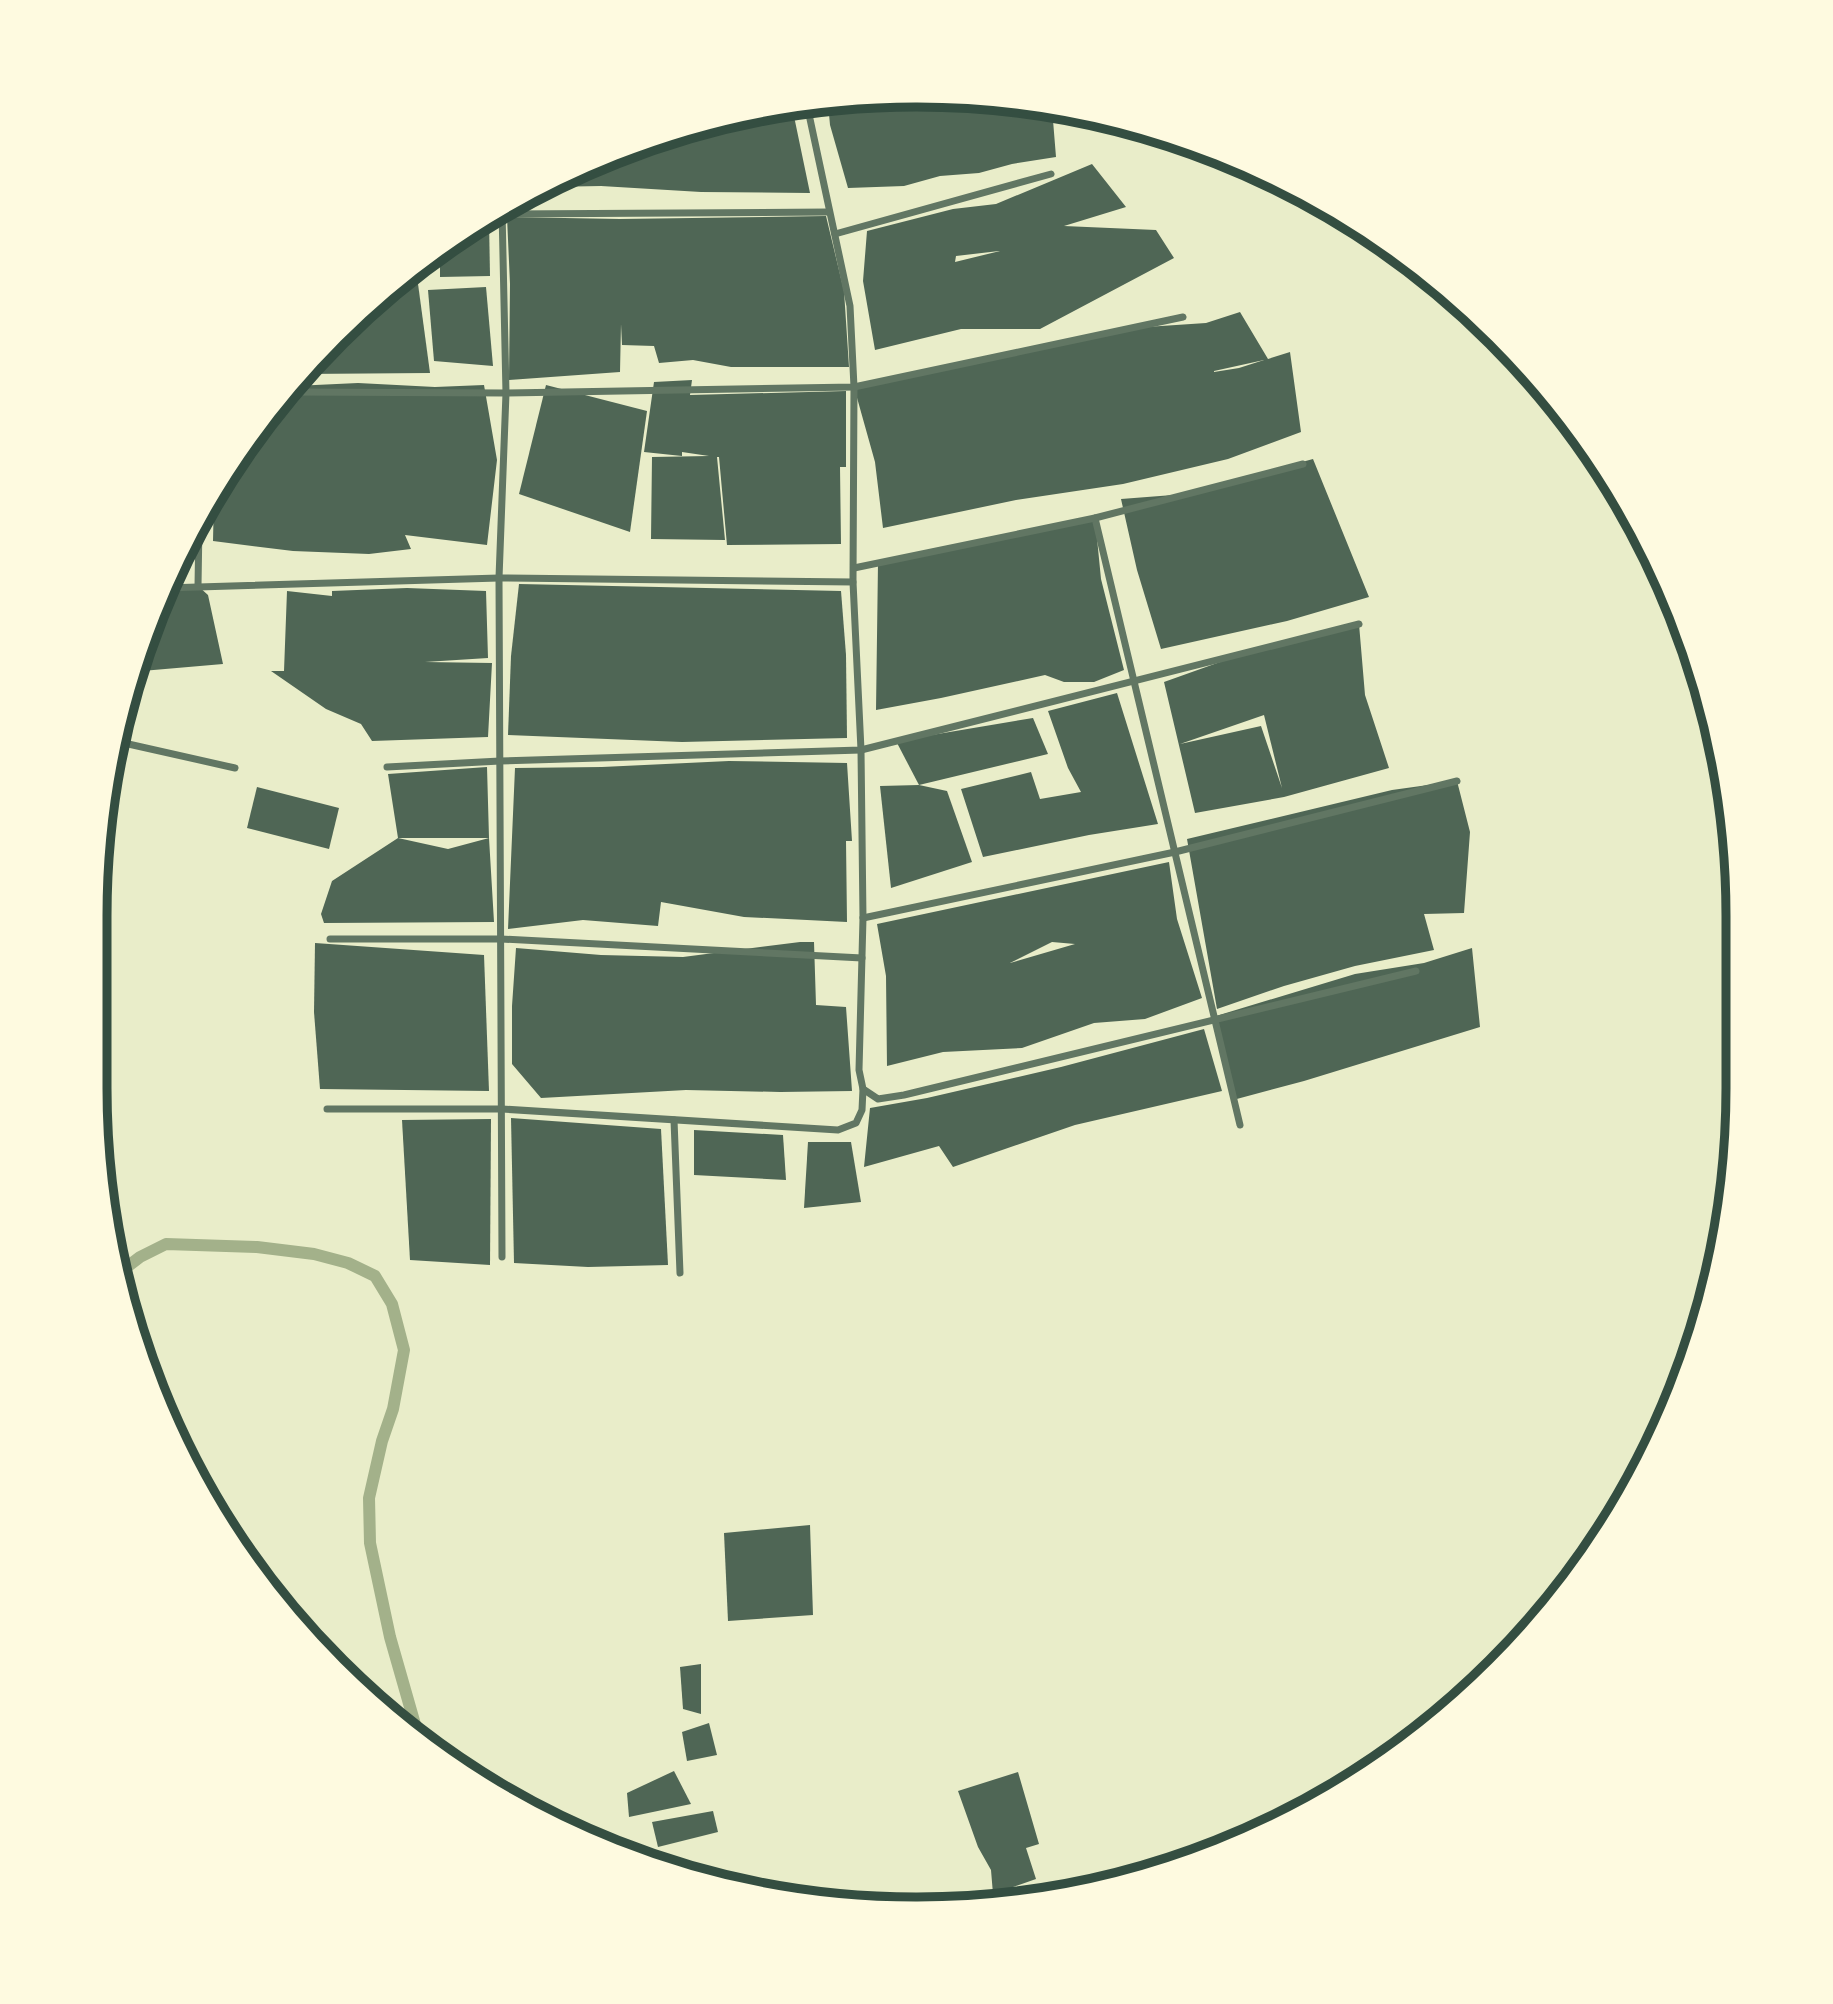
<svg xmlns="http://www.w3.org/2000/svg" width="1833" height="2004" font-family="'Space Grotesk',sans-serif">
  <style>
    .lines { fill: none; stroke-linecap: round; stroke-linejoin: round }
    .stream { stroke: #a3b18a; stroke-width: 12 }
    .building { fill: #4f6655; fill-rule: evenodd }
    .minor { stroke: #617663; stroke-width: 7 }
    .rim { fill: none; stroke: #344e41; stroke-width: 9 }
  </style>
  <rect width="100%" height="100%" fill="#e9edc9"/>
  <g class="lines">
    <path class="stream" d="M119,1273L140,1257L166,1244L257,1247L314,1254L348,1263L375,1276L392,1304L404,1350L393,1409L382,1441L369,1498L370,1543L390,1637L420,1742"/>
  </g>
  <g class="building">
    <path d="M916,95L1052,108L1056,157L1012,164L979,173L940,176L904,186L848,188L830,125L828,103Z"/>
    <path d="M790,107L795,121L810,193L701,192L601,186L547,187L602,157L756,110Z"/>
    <path d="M1092,164L1126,207L1064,226L1156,230L1174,258L1040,329H961L875,350L863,281L867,231L953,209L996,204ZM999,251H1000L955,262L956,256Z"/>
    <path d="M826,216L844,291L849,367H731L693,360L659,363L654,346L622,345L621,324L620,372L509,380L510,284L507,217L620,219Z"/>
    <path d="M484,220H489L490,276L440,277V249L459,233Z"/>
    <path d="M416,269L430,373L303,374L336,335Z"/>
    <path d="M486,287L493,366L434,361L428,290Z"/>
    <path d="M1240,312L1268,359L1290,352L1301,432L1228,459L1123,484L1016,500L883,528L875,462L854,387L1131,328L1206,323ZM1264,360L1239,368L1214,372V371Z"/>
    <path d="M692,380L690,395L846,391V467H840L841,544L727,545L719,457H717L725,540L651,539L652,457L709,456L682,452V456L644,452L654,382Z"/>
    <path d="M358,383L435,387L484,385L497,460L487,545L405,535L411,549L369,554L293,551L213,541L214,495L233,459L294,386Z"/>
    <path d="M546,385L647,411L630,532L519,494Z"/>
    <path d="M1313,459L1369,597L1287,621L1161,649L1137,570L1121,499L1186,494Z"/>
    <path d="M1095,518L1101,579L1124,670L1094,682H1064L1045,675L941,698L876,710L878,563Z"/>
    <path d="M519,584L841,591L846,655L847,738L682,742L508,735L511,656Z"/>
    <path d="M198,586L208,595L223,664L142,671L134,679L157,602L165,588Z"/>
    <path d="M407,588L486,591L488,658L425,662L492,663L488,737L372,741L361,724L326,709L271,671H284L287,591L332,596V591Z"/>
    <path d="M1359,624L1365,695L1389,768L1284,797L1195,813L1164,682L1248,652ZM1264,715L1282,788L1261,726L1180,744Z"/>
    <path d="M1117,693L1158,824L1089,835L983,857L961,789L1031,772L1040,799L1081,792L1068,768L1048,711Z"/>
    <path d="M1033,718L1048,754L919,785L896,741Z"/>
    <path d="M729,761L847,763L852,841H846L847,922L744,917L661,902L658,926L583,920L508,929L515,768L602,767Z"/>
    <path d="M487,767L489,838L494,922L324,923L321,914L332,881L398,838L448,849L489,838H398L388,774Z"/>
    <path d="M1457,781L1470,832L1464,913L1424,914L1434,950L1355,966L1284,986L1217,1009L1187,839L1392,790Z"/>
    <path d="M919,785L947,791L972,862L891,888L880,786Z"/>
    <path d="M257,787L339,808L329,849L247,828Z"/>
    <path d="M1169,862L1177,919L1202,998L1145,1019L1094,1023L1022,1048L943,1052L887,1066L886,976L877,924ZM1052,942L1075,944L1010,963Z"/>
    <path d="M800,942H814L816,1005L846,1007L852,1091L780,1092L686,1090L541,1098L512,1064V1006L516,948L601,955L683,957Z"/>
    <path d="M315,943L484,955L489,1091L320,1089L314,1012Z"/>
    <path d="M1472,948L1480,1027L1304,1081L1233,1100L1216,1016L1355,974L1424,963Z"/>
    <path d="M1204,1029L1222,1091L1075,1125L953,1167L939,1146L864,1167L870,1108L927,1098L1061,1067Z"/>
    <path d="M511,1118L661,1129L668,1265L588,1267L514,1263Z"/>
    <path d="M491,1119L490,1265L410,1260L402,1120Z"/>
    <path d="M694,1130L783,1135L786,1180L694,1175Z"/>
    <path d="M808,1142H851L861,1202L804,1208Z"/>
    <path d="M810,1525L813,1615L728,1621L724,1533Z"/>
    <path d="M701,1664V1714L683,1709L680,1667Z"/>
    <path d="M709,1723L717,1755L687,1761L682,1732Z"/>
    <path d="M674,1771L691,1804L629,1817L627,1793Z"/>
    <path d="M1018,1772L1039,1844L1026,1848L1036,1879L993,1894L991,1870L978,1847L958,1791Z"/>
    <path d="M713,1811L718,1832L658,1847L652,1822Z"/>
  </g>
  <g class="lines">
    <g class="minor">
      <path d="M807,105L850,306L854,387L853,582"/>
      <path d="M496,214L829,212"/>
      <path d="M835,234L1051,174"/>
      <path d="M289,392L506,393L854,387L1183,317"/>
      <path d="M1095,518L1240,1125"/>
      <path d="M854,568L1095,518L1303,464"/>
      <path d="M198,586L199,524"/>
      <path d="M165,588L499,578L853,582L861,750L863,918L859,1070L863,1089L878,1099L904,1095L1416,971"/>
      <path d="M115,741L235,768"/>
      <path d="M387,767L500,761L861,750L1359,624"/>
      <path d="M863,918L1175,852L1457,781"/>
      <path d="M330,939H501L862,958"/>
      <path d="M327,1109H502L838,1130L856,1123L862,1110L863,1089"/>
      <path d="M674,1120L680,1273"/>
      <path d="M502,1257L499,578L506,393L502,210"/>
    </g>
  </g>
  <path d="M0 0H1833V2004H0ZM916 107H917A809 809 0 0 1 1726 916V1088A809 809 0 0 1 917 1897H916A809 809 0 0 1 107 1088V916A809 809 0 0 1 916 107Z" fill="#fefae0" fill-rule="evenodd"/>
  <path class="rim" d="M916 107H917A809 809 0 0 1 1726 916V1088A809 809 0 0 1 917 1897H916A809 809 0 0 1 107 1088V916A809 809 0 0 1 916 107Z"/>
</svg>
